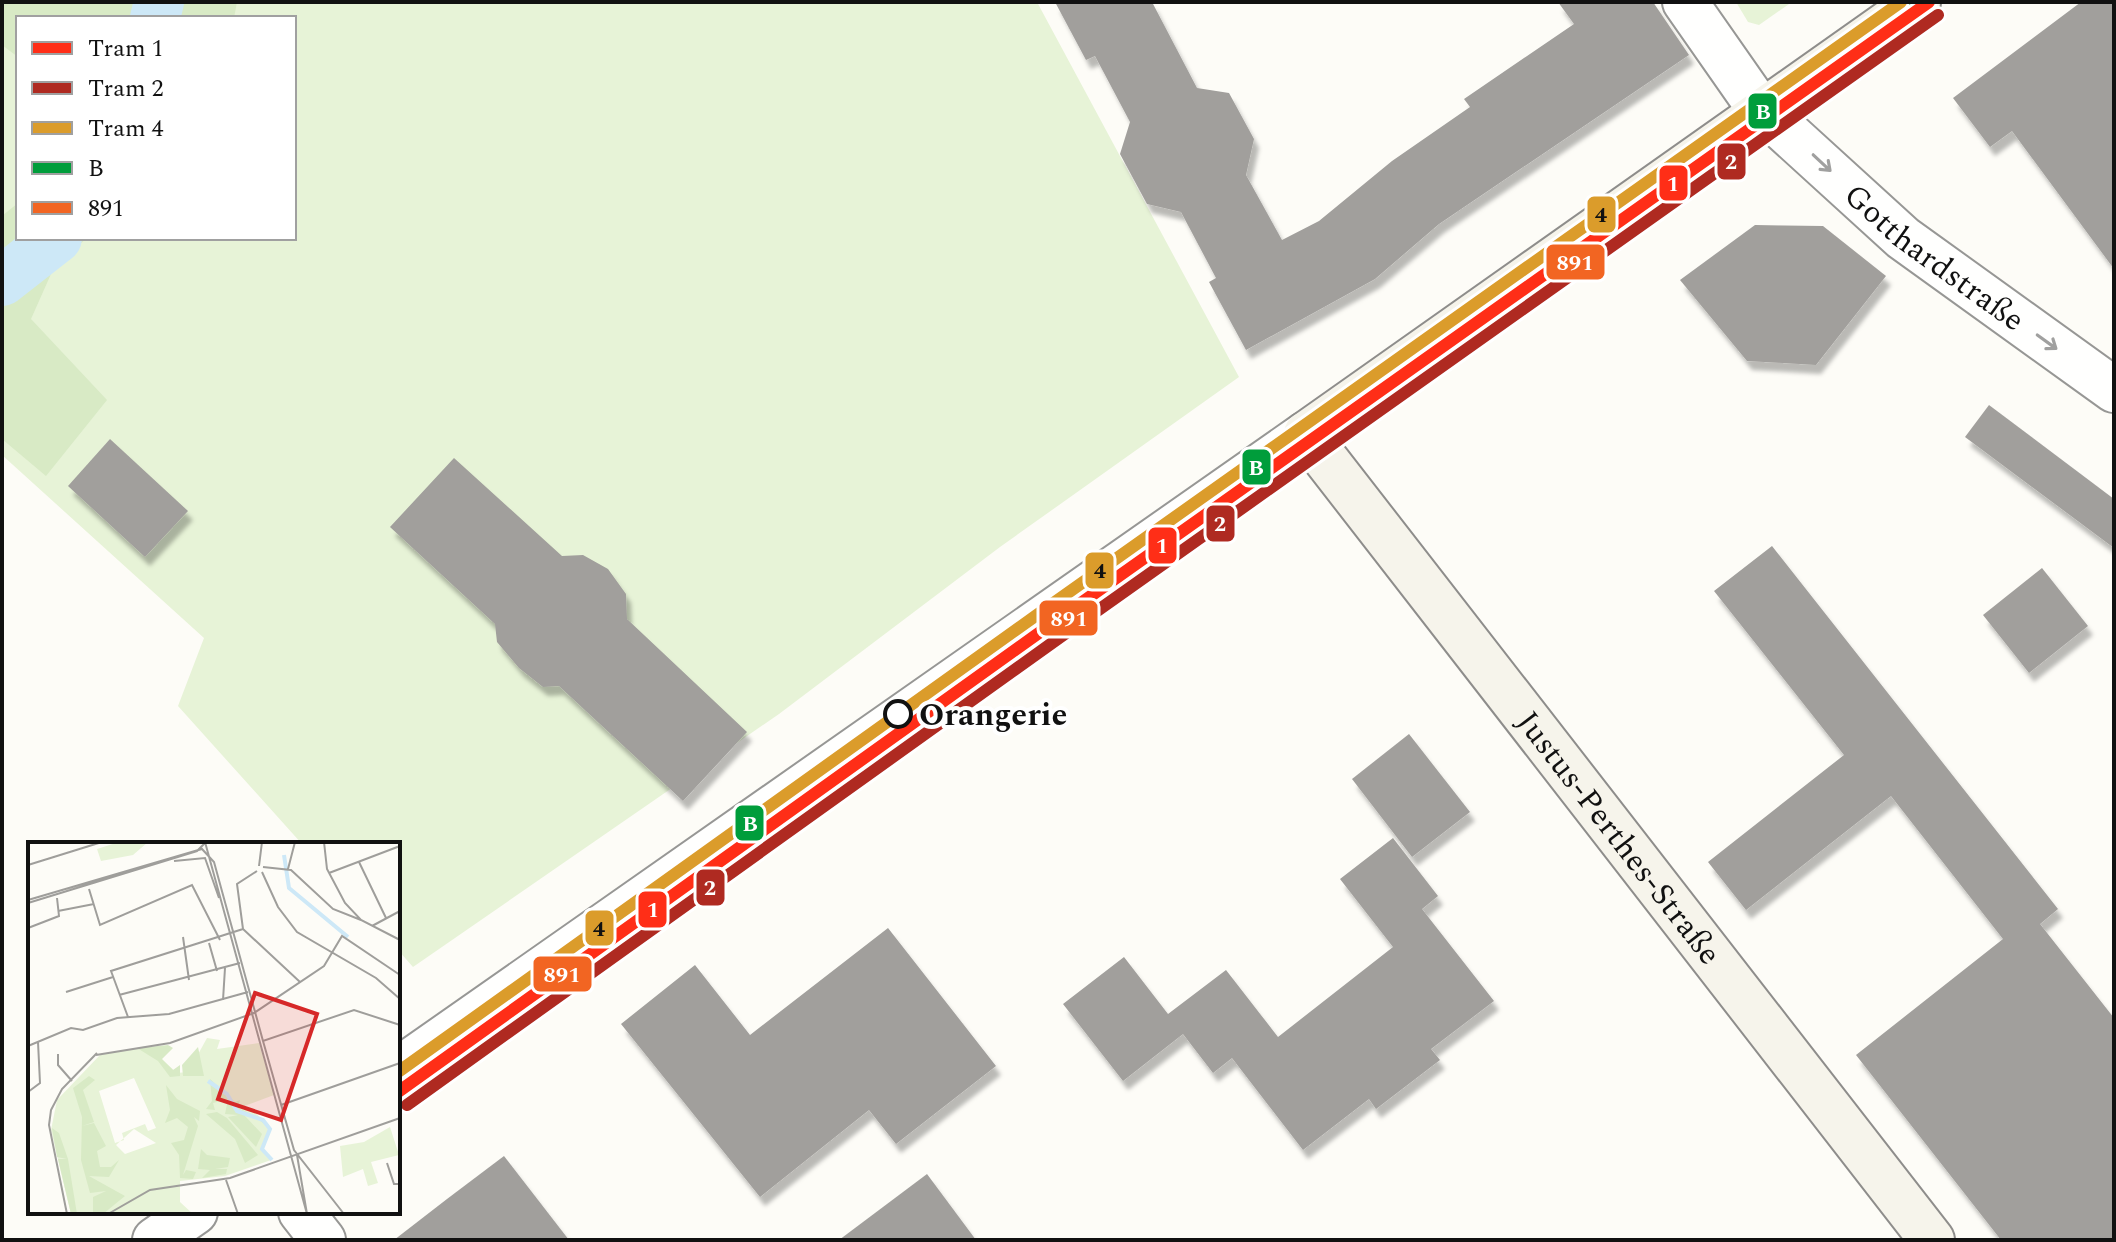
<svg xmlns="http://www.w3.org/2000/svg" width="2116" height="1242" font-family="Spectral,serif">
  <style>
    .green { fill: #e7f3d7; fill-rule: evenodd }
    .forest { fill: #d8eac5 }
    .lines { fill: none; stroke-linecap: round; stroke-linejoin: round }
    .canal { stroke: #cde8f7; stroke-width: 50 }
    .building { fill: #a19f9c; filter: url(#shadow) }
    .minor-casing { stroke: #979795; stroke-width: 48 }
    .secondary-casing { stroke: #8e8d8b; stroke-width: 48 }
    .minor { stroke: #fffffe; stroke-width: 44 }
    .secondary { stroke: #f6f4eb; stroke-width: 44 }
    .bus-1-casing { stroke: #fff; stroke-width: 18 }
    .bus-2-casing { stroke: #fff; stroke-width: 18 }
    .bus-1 { stroke: #009d3b; stroke-width: 12 }
    .bus-2 { stroke: #f26522; stroke-width: 12 }
    .tram-1-casing { stroke: #fff; stroke-width: 18 }
    .tram-2-casing { stroke: #fff; stroke-width: 18 }
    .tram-3-casing { stroke: #fff; stroke-width: 18 }
    .tram-1 { stroke: #ff2e17; stroke-width: 12 }
    .tram-2 { stroke: #af2a21; stroke-width: 12 }
    .tram-3 { stroke: #db9c2b; stroke-width: 12 }
    .oneway { stroke: #a0a09f }
    .stop-dot { fill: #fff; stroke: #111; stroke-width: 4 }
    .labels { text-anchor: middle; stroke-width: 8; stroke-linejoin: round; paint-order: stroke }
    .street-label { font-size: 32px; fill: #111; stroke: #fff }
    .stop-label { font-size: 32px; font-weight: bold; fill: #111; stroke: #fff; text-anchor: start }
    .inset-river { fill: none; stroke: #cde8f7; stroke-width: 4 }
    .inset-road { fill: none; stroke: #9f9e9b; stroke-width: 2 }
    .view { fill: #d62828; fill-opacity: 0.15; stroke: #d62828; stroke-width: 4 }
    .inset-edge { fill: none; stroke: #111; stroke-width: 4 }
    .line-badge { stroke: #fff; stroke-width: 3 }
    .badge-label { font-size: 22px; text-anchor: middle; font-weight: bold; fill: #fff }
    .pale-badge-label { font-size: 22px; text-anchor: middle; font-weight: bold; fill: #111 }
  </style>
  <defs>
    <filter id="shadow"><feDropShadow dx="5" dy="9" stdDeviation="2" flood-color="#0004"/></filter>
  </defs>
  <rect width="100%" height="100%" fill="#fdfcf7"/>
  <g class="green">
    <path d="M2,2H1037L1239,377L1000,547L779,714L413,967L398,950V844H302L178,706L204,638L2,455ZM18,18H294V238H18Z"/>
    <path d="M1736,2H1792L1759,25L1748,22Z"/>
  </g>
  <g class="forest">
    <path d="M2,2H237L234,18H18V57L2,45Z"/>
    <path d="M18,203V238H87L55,265L31,319L107,400L46,476L2,439V216Z"/>
  </g>
  <g class="lines">
    <g class="canal">
      <path d="M155,18L159,2"/>
      <path d="M2,281L57,238"/>
    </g>
  </g>
  <g class="building">
    <path d="M1055,2H1152L1197,88L1229,93L1254,139L1246,175L1282,240L1319,221L1392,161L1470,107L1464,99L1574,24L1558,2H1653L1689,55L1439,224L1375,279L1246,350L1209,282L1216,278L1181,212L1147,204L1120,154L1130,122L1095,56L1086,60Z"/>
    <path d="M2081,2H2114V269L2012,131L1990,147L1953,98Z"/>
    <path d="M1755,225L1823,226L1886,276L1816,365L1747,361L1680,280Z"/>
    <path d="M1989,405L2114,499V548L1965,437Z"/>
    <path d="M110,439L188,511L145,557L68,486Z"/>
    <path d="M454,458L562,556L583,555L608,569L626,594L627,619L747,732L683,801L559,686L543,687L519,668L497,642L495,624L390,527Z"/>
    <path d="M1772,546L2058,909L2040,924L2114,1018V1240H2001L1856,1055L2003,939L1891,796L1746,910L1708,862L1844,755L1714,591Z"/>
    <path d="M2042,568L2088,626L2029,673L1983,615Z"/>
    <path d="M1409,734L1470,812L1412,857L1352,779Z"/>
    <path d="M1393,838L1438,896L1422,909L1494,1001L1431,1049L1440,1060L1376,1109L1369,1099L1303,1150L1232,1058L1213,1073L1183,1034L1123,1081L1063,1004L1124,957L1168,1014L1226,970L1278,1037L1393,947L1340,879Z"/>
    <path d="M888,928L996,1066L896,1144L869,1110L760,1197L621,1024L695,965L750,1035Z"/>
    <path d="M504,1156L569,1240H394L447,1199Z"/>
    <path d="M927,1174L976,1240H839Z"/>
  </g>
  <g class="lines">
    <defs>
      <g id="minor">
        <path id="s1" d="M1685,2L1757,105L1903,238L2114,390"/>
        <path d="M398,1070L1306,434"/>
        <path d="M301,1212L323,1240"/>
        <path d="M155,1240L195,1212"/>
      </g>
      <g id="secondary">
        <path id="s2" d="M1918,2L1306,434L1932,1240"/>
      </g>
    </defs>
    <use href="#minor" class="minor-casing"/>
    <use href="#secondary" class="secondary-casing"/>
    <use href="#minor" class="minor"/>
    <use href="#secondary" class="secondary"/>
    <defs>
      <path id="bus-1" d="M398,1070L1918,2"/>
      <path id="bus-2" d="M407,1083L1927,15"/>
    </defs>
    <use href="#bus-1" class="bus-1-casing"/>
    <use href="#bus-2" class="bus-2-casing"/>
    <use href="#bus-1" class="bus-1"/>
    <use href="#bus-2" class="bus-2"/>
    <defs>
      <path id="tram-1" d="M398,1092L1057,620L1929,2"/>
      <path id="tram-2" d="M407,1105L1066,633L1938,15"/>
      <path id="tram-3" d="M398,1072L1048,607L1901,2"/>
    </defs>
    <use href="#tram-1" class="tram-1-casing"/>
    <use href="#tram-2" class="tram-2-casing"/>
    <use href="#tram-3" class="tram-3-casing"/>
    <use href="#tram-1" class="tram-1"/>
    <use href="#tram-2" class="tram-2"/>
    <use href="#tram-3" class="tram-3"/>
  </g>
  <defs><path id="oneway-shaft" d="M-6 0H5M1.5-3L5.5 0L1.5 3" fill="none" stroke-width="1.6" stroke-linecap="round" stroke-linejoin="round" transform="scale(2)"/></defs>
  <g class="oneway">
    <use href="#oneway-shaft" transform="translate(1822 163) rotate(43)"/>
    <use href="#oneway-shaft" transform="translate(2047 342) rotate(36)"/>
  </g>
  <circle class="stop-dot" cx="898" cy="714" r="13"/>
  <g class="labels">
    <g class="street-label">
      <text dy="11" stroke="none"><textPath href="#s1" startOffset="360">Gotthardstraße</textPath></text>
      <text dy="11" stroke="none"><textPath href="#s2" startOffset="1260">Justus-Perthes-Straße</textPath></text>
    </g>
    <g class="stop-label">
      <text x="919" y="725">Orangerie</text>
    </g>
  </g>
  <g transform="translate(28 842)">
    <rect width="372" height="372" fill="#fdfcf7"/>
    <path d="M91,0H120L105,13L73,19L69,7ZM179,196L192,198L189,207L231,201L246,253L211,266L227,270L242,287L235,306L243,318L197,334L152,339V360L165,372H43L23,288L29,258L72,213L119,204L149,231L170,229L168,216ZM106,236L128,286L120,289L117,282L94,291L96,298L87,301L71,249ZM106,287L128,301L97,312L88,303ZM362,285L371,313L343,320L350,341L340,344L335,327L315,335L312,304L336,300Z" fill="#e7f3d7" fill-rule="evenodd"/>
    <path d="M140,203L145,206L134,217L145,228L152,223V234L142,235L130,219L109,206ZM170,205L176,234H155L154,223ZM61,234L67,238L55,248L66,280L54,284L66,281L78,304L69,309L72,325H83L91,318L81,335L61,334L97,354L75,372H65V355L78,349L62,351L53,318L54,275L45,246ZM182,237L207,260L212,258L210,266L235,277L242,287L228,275L217,274L234,292L228,305L200,275L210,273L197,272L200,257L185,261L187,268L178,267L184,259ZM138,243L149,257L172,269L171,279L166,275L170,284L155,333L158,328L168,330L165,337L152,336L151,313L143,301L156,298L160,285L149,276L137,281L142,268ZM189,270L199,276L230,313L217,321L207,297L178,272ZM24,286L31,291L40,317L49,372H43L30,317H39L29,315ZM173,307L179,313L202,316L200,325L187,327H199L198,332L174,336L182,328L170,327Z" fill="#d8eac5"/>
    <path class="inset-river" d="M256,13L261,46L320,95M180,239L199,252L209,269L235,278L242,287L234,307L244,318"/>
    <path class="inset-road" d="M177,0L279,372M296,0L299,27L317,61L333,78L372,98M146,19L177,16L191,56M331,20L358,76M0,23L74,0M231,24L234,0M235,25L263,28L305,67L333,78M260,27L267,0M234,30L250,65L269,90L348,136L372,157M301,31L372,4M61,47L72,83L164,43L192,98M0,58L174,7L186,20L235,199L326,168L372,183M0,61L169,9L178,0M30,69L66,62M344,84L372,69M0,86L31,74L29,56M215,87L272,140M215,87L209,42L229,29M155,95L161,138M181,101L189,129M38,150L85,135M91,153L212,121M195,158L197,126M100,175L83,129L215,87M235,199L266,308L316,372M0,204L43,186L55,188L89,176L141,172L220,150M30,212V223L44,239M68,213L142,201L226,171L296,124L314,94L372,133M0,250L12,241L10,200M253,263L372,221M269,313L279,372M359,321L366,342H372M198,338L210,372M39,372L21,283L23,268L34,247L69,211M80,372L122,348L202,336L372,276"/>
    <path class="view" d="M227,151L289,172L253,278L190,257Z"/>
    <rect width="372" height="372" class="inset-edge"/>
  </g>
  <g class="line-badge">
    <rect x="1747" y="92" width="31" height="38" rx="8" fill="#009d3b"/>
    <rect x="1716" y="142" width="31" height="39" rx="8" fill="#af2a21"/>
    <rect x="1658" y="164" width="31" height="38" rx="8" fill="#ff2e17"/>
    <rect x="1586" y="195" width="31" height="39" rx="8" fill="#db9c2b"/>
    <rect x="1545" y="243" width="61" height="38" rx="8" fill="#f26522"/>
    <rect x="1241" y="448" width="31" height="38" rx="8" fill="#009d3b"/>
    <rect x="1205" y="504" width="31" height="39" rx="8" fill="#af2a21"/>
    <rect x="1147" y="526" width="31" height="39" rx="8" fill="#ff2e17"/>
    <rect x="1084" y="551" width="31" height="39" rx="8" fill="#db9c2b"/>
    <rect x="1038" y="599" width="61" height="38" rx="8" fill="#f26522"/>
    <rect x="734" y="804" width="31" height="38" rx="8" fill="#009d3b"/>
    <rect x="695" y="868" width="31" height="39" rx="8" fill="#af2a21"/>
    <rect x="637" y="890" width="31" height="39" rx="8" fill="#ff2e17"/>
    <rect x="584" y="909" width="31" height="38" rx="8" fill="#db9c2b"/>
    <rect x="532" y="955" width="61" height="38" rx="8" fill="#f26522"/>
  </g>
  <g class="badge-label">
    <text x="1763" y="119">B</text>
    <text x="1731" y="169">2</text>
    <text x="1673" y="191">1</text>
    <text x="1575" y="270">891</text>
    <text x="1256" y="475">B</text>
    <text x="1220" y="531">2</text>
    <text x="1162" y="553">1</text>
    <text x="1069" y="626">891</text>
    <text x="750" y="831">B</text>
    <text x="710" y="895">2</text>
    <text x="653" y="917">1</text>
    <text x="562" y="982">891</text>
  </g>
  <g class="pale-badge-label">
    <text x="1601" y="222">4</text>
    <text x="1100" y="578">4</text>
    <text x="599" y="936">4</text>
  </g>
  <rect width="2116" height="1242" fill="none" stroke="#111111" stroke-width="8"/>
  <rect x="16" y="16" width="280" height="224" fill="#ffffff" stroke="#a0a0a0" stroke-width="2"/>
  <rect x="32" y="42" width="40" height="12" fill="#ff2e17" stroke="#a0a0a0" stroke-width="2"/>
  <text x="88" y="56" font-size="24" fill="#111111">Tram 1</text>
  <rect x="32" y="82" width="40" height="12" fill="#af2a21" stroke="#a0a0a0" stroke-width="2"/>
  <text x="88" y="96" font-size="24" fill="#111111">Tram 2</text>
  <rect x="32" y="122" width="40" height="12" fill="#db9c2b" stroke="#a0a0a0" stroke-width="2"/>
  <text x="88" y="136" font-size="24" fill="#111111">Tram 4</text>
  <rect x="32" y="162" width="40" height="12" fill="#009d3b" stroke="#a0a0a0" stroke-width="2"/>
  <text x="88" y="176" font-size="24" fill="#111111">B</text>
  <rect x="32" y="202" width="40" height="12" fill="#f26522" stroke="#a0a0a0" stroke-width="2"/>
  <text x="88" y="216" font-size="24" fill="#111111">891</text>
</svg>
